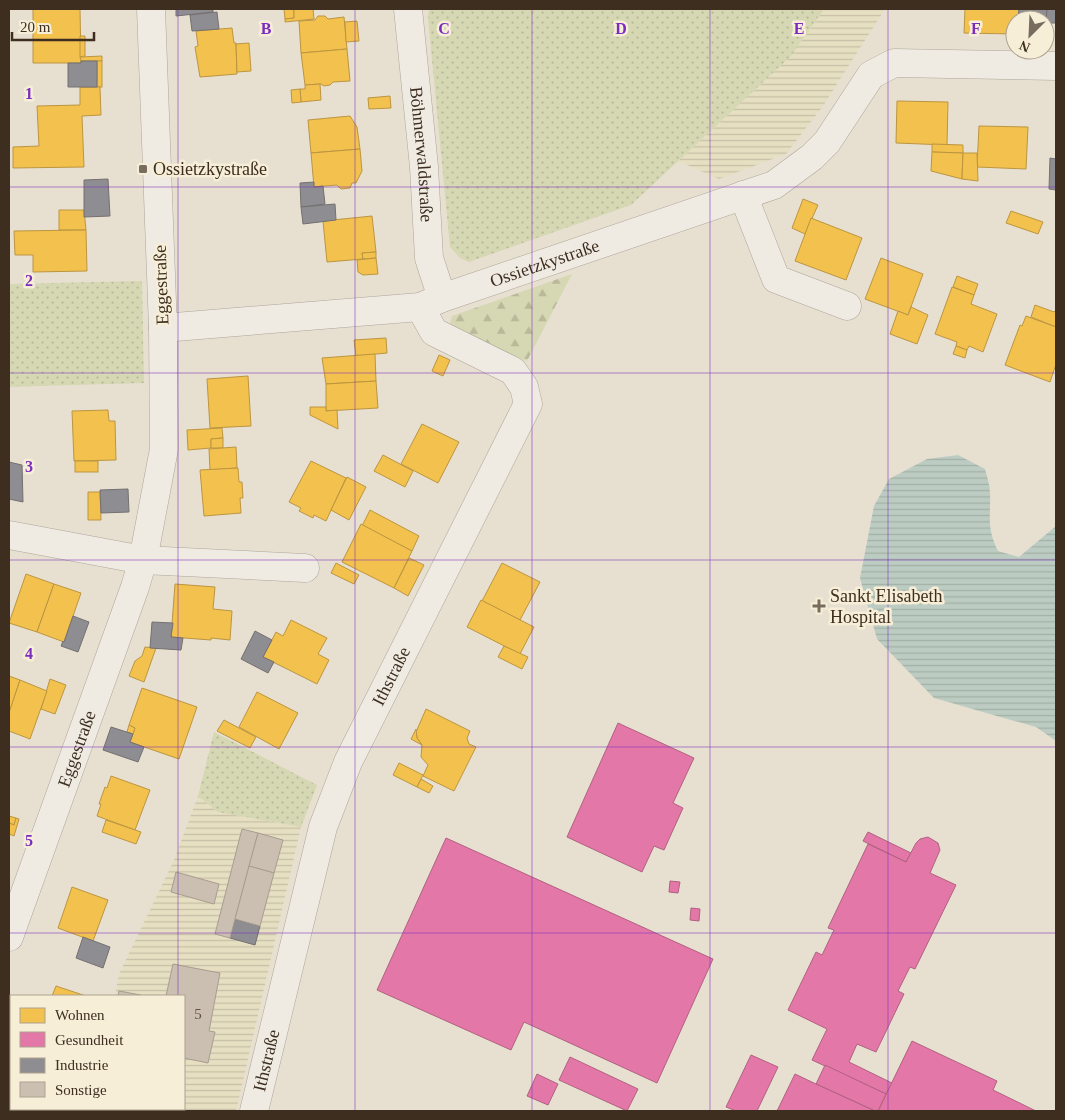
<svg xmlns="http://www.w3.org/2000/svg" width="1065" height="1120" font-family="'Times New Roman',serif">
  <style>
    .farmland { fill: url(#farmland-rules) }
    .grass { fill: url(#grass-dots) }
    .forest { fill: url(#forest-firs) }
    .water { fill: url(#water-rules) }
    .homes { fill: #f2c14e; stroke: #bc9540 }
    .health { fill: #e377a8; stroke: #b1617f }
    .industry { fill: #8d8d92; stroke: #757070 }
    .building { fill: #cbbfb2; stroke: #a89c90 }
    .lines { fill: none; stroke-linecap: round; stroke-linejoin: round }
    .minor-casing { stroke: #ada599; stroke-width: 29 }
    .minor { stroke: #efebe3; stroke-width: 28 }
    .grid { fill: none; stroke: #7b2cbf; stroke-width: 1; stroke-opacity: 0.55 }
    .poi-dot { fill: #786c5e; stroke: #f7eed8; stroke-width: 2 }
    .labels { text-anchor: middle; stroke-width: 5; stroke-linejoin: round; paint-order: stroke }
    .number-label { font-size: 15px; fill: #605244 }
    .street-label { font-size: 18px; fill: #3d2e20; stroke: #f7eed8 }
    .poi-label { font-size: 18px; fill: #3d2e20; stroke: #f7eed8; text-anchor: start }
    .grid-label { font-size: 16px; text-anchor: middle; font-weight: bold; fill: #7b2cbf; stroke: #f7eed8; stroke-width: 5; stroke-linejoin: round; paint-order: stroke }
  </style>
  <defs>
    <pattern id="farmland-rules" width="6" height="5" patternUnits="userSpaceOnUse" patternTransform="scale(1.25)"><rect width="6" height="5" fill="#e6dfc2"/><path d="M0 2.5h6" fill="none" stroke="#c6c0a6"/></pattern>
    <pattern id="grass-dots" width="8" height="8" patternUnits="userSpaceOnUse" patternTransform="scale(1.25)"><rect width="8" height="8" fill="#d6d7b3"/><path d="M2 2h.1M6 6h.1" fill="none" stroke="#b9b99a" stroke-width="1.8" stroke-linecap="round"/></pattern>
    <pattern id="forest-firs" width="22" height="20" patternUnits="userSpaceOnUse" patternTransform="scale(1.25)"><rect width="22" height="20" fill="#d6d7b3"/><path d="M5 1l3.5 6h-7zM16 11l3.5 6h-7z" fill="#b9b99a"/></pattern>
    <pattern id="water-rules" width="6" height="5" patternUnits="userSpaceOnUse" patternTransform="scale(1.25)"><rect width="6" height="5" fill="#bcccc2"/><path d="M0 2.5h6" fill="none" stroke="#a2b0a6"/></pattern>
  </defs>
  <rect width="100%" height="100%" fill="#e7e0d1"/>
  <g class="farmland">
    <path d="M824,9H885L823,106L786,154L719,179L678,161L791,56Z"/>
    <path d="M198,796L218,812L301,827L236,1111H173L166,1109H184V996H115L119,974L174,860Z"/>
  </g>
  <g class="grass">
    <path d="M429,9H824L791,56L631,205L469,262L460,258L450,247L428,18Z"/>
    <path d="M142,281L144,383L9,387V284Z"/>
    <path d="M214,732L317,785L301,827L218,812L198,796Z"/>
    <path d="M9,1055H11V1109H166L173,1111H9Z"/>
  </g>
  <path class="forest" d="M572,274L527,361L454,330L450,323L452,316Z"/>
  <path class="water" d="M958,455L985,469C987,477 990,485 990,493C991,517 986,527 998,551L1019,557L1056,526V741L1036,727L934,698L877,639L860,578L874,506L889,479L927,459Z"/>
  <g class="homes">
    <path d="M33,9H80L81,63H33Z"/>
    <path d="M284,9H294V18L285,19Z"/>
    <path d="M294,9H313L314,19L285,22V19L294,18Z"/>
    <path d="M965,9H1019L1018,20H1015V34L964,33Z"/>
    <path d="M318,16H325L328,19L344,17L347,49L301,53L299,21L315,20Z"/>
    <path d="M357,21L359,41L346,42L345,22Z"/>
    <path d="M232,28L234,43H236L237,74L200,77L195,47L198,46L196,31Z"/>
    <path d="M80,36H85V56L80,57Z"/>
    <path d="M249,43L251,71L237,72L236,44Z"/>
    <path d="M347,49L350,81L333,82L330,85L324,86L321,84L305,85L301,53Z"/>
    <path d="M102,56V61H81L80,57Z"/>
    <rect x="97" y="61" width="5" height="26"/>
    <path d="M320,84L321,100L301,102L300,89H305V85Z"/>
    <path d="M80,87H100L101,115L82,116L84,167L13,168V147L39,146L37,106L80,105Z"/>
    <path d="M300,89L301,102L292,103L291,90Z"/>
    <path d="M390,96L391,108L369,109L368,98Z"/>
    <path d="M897,101L948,102L947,145L896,143Z"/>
    <path d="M350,116L357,127L360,149L311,153L308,120Z"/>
    <path d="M979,126L1028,127L1026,169L977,167Z"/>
    <path d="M932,144L963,145V153L932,152Z"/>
    <path d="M360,149L362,171L356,183H352L350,188L341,189L337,185L314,187L311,153Z"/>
    <path d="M932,152L963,153L962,179L931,171Z"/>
    <path d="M963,153H977L978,181L962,179Z"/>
    <path d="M803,199L818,205L805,234L792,228Z"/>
    <path d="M59,210H84L86,230H59Z"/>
    <path d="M1011,211L1043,222L1038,234L1006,223Z"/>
    <path d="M372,216L376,252L362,253L363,259L327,262L323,221Z"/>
    <path d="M811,218L862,238L846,280L795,261Z"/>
    <path d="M86,230L87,271L33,272V255H15L14,231Z"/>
    <path d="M376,252V258L363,259L362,253Z"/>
    <path d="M376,258L378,274L363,275L358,272L357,260Z"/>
    <path d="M881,258L923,274L908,315L865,299Z"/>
    <path d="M957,276L978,284L974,295L953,287Z"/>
    <path d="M952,287L974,295L971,304L997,314L983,352L969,346L967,350L956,346L957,342L935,334Z"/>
    <path d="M1035,305L1054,312L1056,310V327L1031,317Z"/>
    <path d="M911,307L928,315L917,344L890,334L898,311L908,315Z"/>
    <path d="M1026,316L1056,327V364L1050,382L1005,365L1020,325L1022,326Z"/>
    <path d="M386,338L387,353L356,356L354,340Z"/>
    <path d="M956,346L967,350L965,358L953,354Z"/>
    <path d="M375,354L376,381L326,384L322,358Z"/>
    <path d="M439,355L450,360L443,376L432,371Z"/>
    <path d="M248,376L251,426L210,428L207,379Z"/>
    <path d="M376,381L378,408L326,411V384Z"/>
    <path d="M310,407H326V411L337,410L338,429L310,415Z"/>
    <path d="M108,410L109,421H115L116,460L74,461L72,411Z"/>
    <path d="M422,424L459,442L438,483L401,464Z"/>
    <path d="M222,428L223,438L211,439V448L188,450L187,430Z"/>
    <path d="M223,438V448H211V439Z"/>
    <path d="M236,447L237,468L210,470L209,449Z"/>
    <path d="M383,455L413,471L405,487L374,471Z"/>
    <rect x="75" y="461" width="23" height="11"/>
    <path d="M311,461L346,478L326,521L314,515L313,518L299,511L301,508L289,502Z"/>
    <path d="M238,468L239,482H242L243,498H240L241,513L204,516L200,470Z"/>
    <path d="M347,477L366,487L349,520L331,510Z"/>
    <path d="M88,492H100L101,520H88Z"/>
    <path d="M370,510L419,536L412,551L362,526Z"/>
    <path d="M361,524L412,551L394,588L342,562Z"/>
    <path d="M409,558L424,565L408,596L394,588Z"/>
    <path d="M336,563L359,575L354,584L331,573Z"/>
    <path d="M502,563L540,582L520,620L482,601Z"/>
    <path d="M26,574L54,584L37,632L9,623Z"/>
    <path d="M54,584L81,593L64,642L37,632Z"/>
    <path d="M175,584L215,587L213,609L232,611L230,640L211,638V640L171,637Z"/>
    <path d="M481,600L534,627L520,654L467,627Z"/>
    <path d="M291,620L327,638L318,654L329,660L317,684L263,657L276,632L283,636Z"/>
    <path d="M504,646L528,657L522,669L498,657Z"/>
    <path d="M145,647L156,648L144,682L129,676L135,661L142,656Z"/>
    <path d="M9,676L20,680L9,713Z"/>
    <path d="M50,679L66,685L55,714L41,709Z"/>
    <path d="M20,680L47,691L30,739L9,731V713Z"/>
    <path d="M142,688L197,707L179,759L130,742L135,728L129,725Z"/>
    <path d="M257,692L298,713L279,749L239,727Z"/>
    <path d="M426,709L470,731L467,738L469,744L476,747L454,791L423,776L428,765L421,757L422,745L417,738L416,732Z"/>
    <path d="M224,720L256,737L250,748L217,731Z"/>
    <path d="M129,725L135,728L133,734L127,732Z"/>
    <path d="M416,729L417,738L422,745L411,739Z"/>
    <path d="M399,763L423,775L417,787L393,775Z"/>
    <path d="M111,776L150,790L135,830L97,816L101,804H99L105,787L107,788Z"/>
    <path d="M421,779L433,786L429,793L417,787Z"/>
    <path d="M9,816L16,818L14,825L9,823Z"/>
    <path d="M16,818L19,819L14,836L9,834V823L14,825Z"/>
    <path d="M106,820L141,832L136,844L102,832Z"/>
    <path d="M72,887L108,900L93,941L58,928Z"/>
    <path d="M56,986L86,996H52Z"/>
  </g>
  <g class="health">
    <path d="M618,723L694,758L673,803L683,808L664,850L654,846L642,872L567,837Z"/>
    <path d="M868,832L911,853L906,862L863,841Z"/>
    <path d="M928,837L938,843L940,850L930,873L956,885L915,969L910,967L898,991L904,994L876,1052L857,1044L849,1062L892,1083L886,1094L812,1060L827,1029L788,1010L816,952L822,955L834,930L828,928L868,844L906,862L916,843L920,839Z"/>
    <path d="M446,838L713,959L657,1083L524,1022L511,1050L377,990Z"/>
    <path d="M670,881L680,882L678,893L669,892Z"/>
    <path d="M691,908L700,909L699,921L690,920Z"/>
    <path d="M912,1041L997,1081L993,1090L1036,1111H878Z"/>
    <path d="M751,1055L778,1067L757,1111H736L726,1107Z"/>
    <path d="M570,1057L638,1089L627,1111L559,1080Z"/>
    <path d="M825,1065L886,1094L878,1111H875L816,1084Z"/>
    <path d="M537,1074L558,1084L548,1105L527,1096Z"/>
    <path d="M795,1074L816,1084L875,1111H777Z"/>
  </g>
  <g class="industry">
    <path d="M176,9H213V12L176,16Z"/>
    <path d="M1019,9H1047L1046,35L1045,20H1018Z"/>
    <path d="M1047,9H1056V23H1046Z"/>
    <path d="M217,12L219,29L192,31L190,15Z"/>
    <path d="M81,61H97V87H68V63H81Z"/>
    <path d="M1050,158L1056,159V190L1049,189Z"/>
    <path d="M108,179L110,216L84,217V180Z"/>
    <path d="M314,182V187L323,186L325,204L301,207L300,183Z"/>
    <path d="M335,204L336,220L303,224L301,207Z"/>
    <path d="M9,462L22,465L23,502L9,499Z"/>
    <path d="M128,489L129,512L101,513L100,490Z"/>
    <path d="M73,616L89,622L78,652L61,646L63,641L64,642Z"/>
    <path d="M152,622L173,623L171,637L183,638L181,650L150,648Z"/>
    <path d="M255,631L272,640L263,657L274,662L268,673L241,659Z"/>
    <path d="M111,727L133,734L130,742L144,747L138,762L103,750Z"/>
    <path d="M235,919L260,926L255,945L230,938Z"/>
    <path d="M83,937L110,947L103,968L76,958Z"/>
  </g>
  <g class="building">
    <path d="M242,829L258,833L230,938L215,934Z"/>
    <path d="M258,833L283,840L274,873L249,866Z"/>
    <path d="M249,866L274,873L260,926L235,919Z"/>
    <path d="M176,872L219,884L214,904L171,892Z"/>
    <path d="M173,964L220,973L209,1031L215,1032L208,1063L184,1058V996H166Z"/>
    <path d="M119,991L141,995V996H118Z"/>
  </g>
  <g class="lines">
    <defs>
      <g id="minor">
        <path id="s1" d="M408,9L424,167L429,258L442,298"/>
        <path d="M743,195L776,279L847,306"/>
        <path id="s2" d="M163,328L420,307L442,298L774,185L812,157L827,142L871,75L894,63L1056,66"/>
        <path d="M9,535L143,560L305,568"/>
        <path id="s3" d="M9,937L135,587L143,560L164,449L163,328L151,9"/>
        <path id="s4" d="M254,1111L323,827L348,762L528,404L524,387L513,371L434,332L420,307"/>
      </g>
    </defs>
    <use href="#minor" class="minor-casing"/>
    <use href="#minor" class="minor"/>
  </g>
  <path class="grid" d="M178,9V996M355,9V1111M532,9V1111M710,9V1111M888,9V1111M9,187H1056M9,373H1056M9,560H1056M9,747H1056M9,933H1056M178,1109V1111"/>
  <g class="poi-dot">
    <rect x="138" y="164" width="10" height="10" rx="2.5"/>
    <path d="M816.5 598.5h5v5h5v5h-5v5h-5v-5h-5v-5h5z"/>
  </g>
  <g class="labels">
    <g class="number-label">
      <text x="198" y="1019">5</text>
    </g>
    <g class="street-label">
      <text dy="6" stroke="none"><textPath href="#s1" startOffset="146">Böhmerwaldstraße</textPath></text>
      <text dy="6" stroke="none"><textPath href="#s2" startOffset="390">Ossietzkystraße</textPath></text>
      <text transform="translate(161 285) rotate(-92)" y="6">Eggestraße</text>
      <text dy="6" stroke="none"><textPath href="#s4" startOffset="458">Ithstraße</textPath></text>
      <text dy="6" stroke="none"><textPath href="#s3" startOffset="200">Eggestraße</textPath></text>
      <text dy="6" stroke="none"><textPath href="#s4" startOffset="52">Ithstraße</textPath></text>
    </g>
    <g class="poi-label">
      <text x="153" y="175">Ossietzkystraße</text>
      <text x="830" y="602">Sankt Elisabeth<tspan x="830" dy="21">Hospital</tspan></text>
    </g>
  </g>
  <g class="grid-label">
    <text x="266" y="34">B</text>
    <text x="444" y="34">C</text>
    <text x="621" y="34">D</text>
    <text x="799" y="34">E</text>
    <text x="976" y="34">F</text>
    <text x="29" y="99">1</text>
    <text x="29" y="286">2</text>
    <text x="29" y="472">3</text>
    <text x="29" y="659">4</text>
    <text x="29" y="846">5</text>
  </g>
  <rect width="1065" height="1120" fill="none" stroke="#3d2e20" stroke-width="20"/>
  <rect x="10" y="995" width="175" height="115" fill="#f7eed8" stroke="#ada18e"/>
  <rect x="20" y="1008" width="25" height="15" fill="#f2c14e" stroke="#ada18e"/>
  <text x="55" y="1020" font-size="15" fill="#3d2e20">Wohnen</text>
  <rect x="20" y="1032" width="25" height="15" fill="#e377a8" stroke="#ada18e"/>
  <text x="55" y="1045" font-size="15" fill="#3d2e20">Gesundheit</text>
  <rect x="20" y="1058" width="25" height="15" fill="#8d8d92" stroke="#ada18e"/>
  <text x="55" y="1070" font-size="15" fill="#3d2e20">Industrie</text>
  <rect x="20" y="1082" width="25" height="15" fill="#cbbfb2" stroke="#ada18e"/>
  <text x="55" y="1095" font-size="15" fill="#3d2e20">Sonstige</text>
  <g transform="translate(1030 35) rotate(204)"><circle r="24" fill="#f7eed8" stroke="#ada18e"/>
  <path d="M0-4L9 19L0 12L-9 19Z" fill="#786c5e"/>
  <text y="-8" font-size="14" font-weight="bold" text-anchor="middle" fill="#3d2e20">N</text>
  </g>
  <path d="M12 32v8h82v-8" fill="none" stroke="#3d2e20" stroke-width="2.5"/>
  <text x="20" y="32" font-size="15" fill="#3d2e20" stroke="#f7eed8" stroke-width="4" paint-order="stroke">20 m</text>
</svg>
